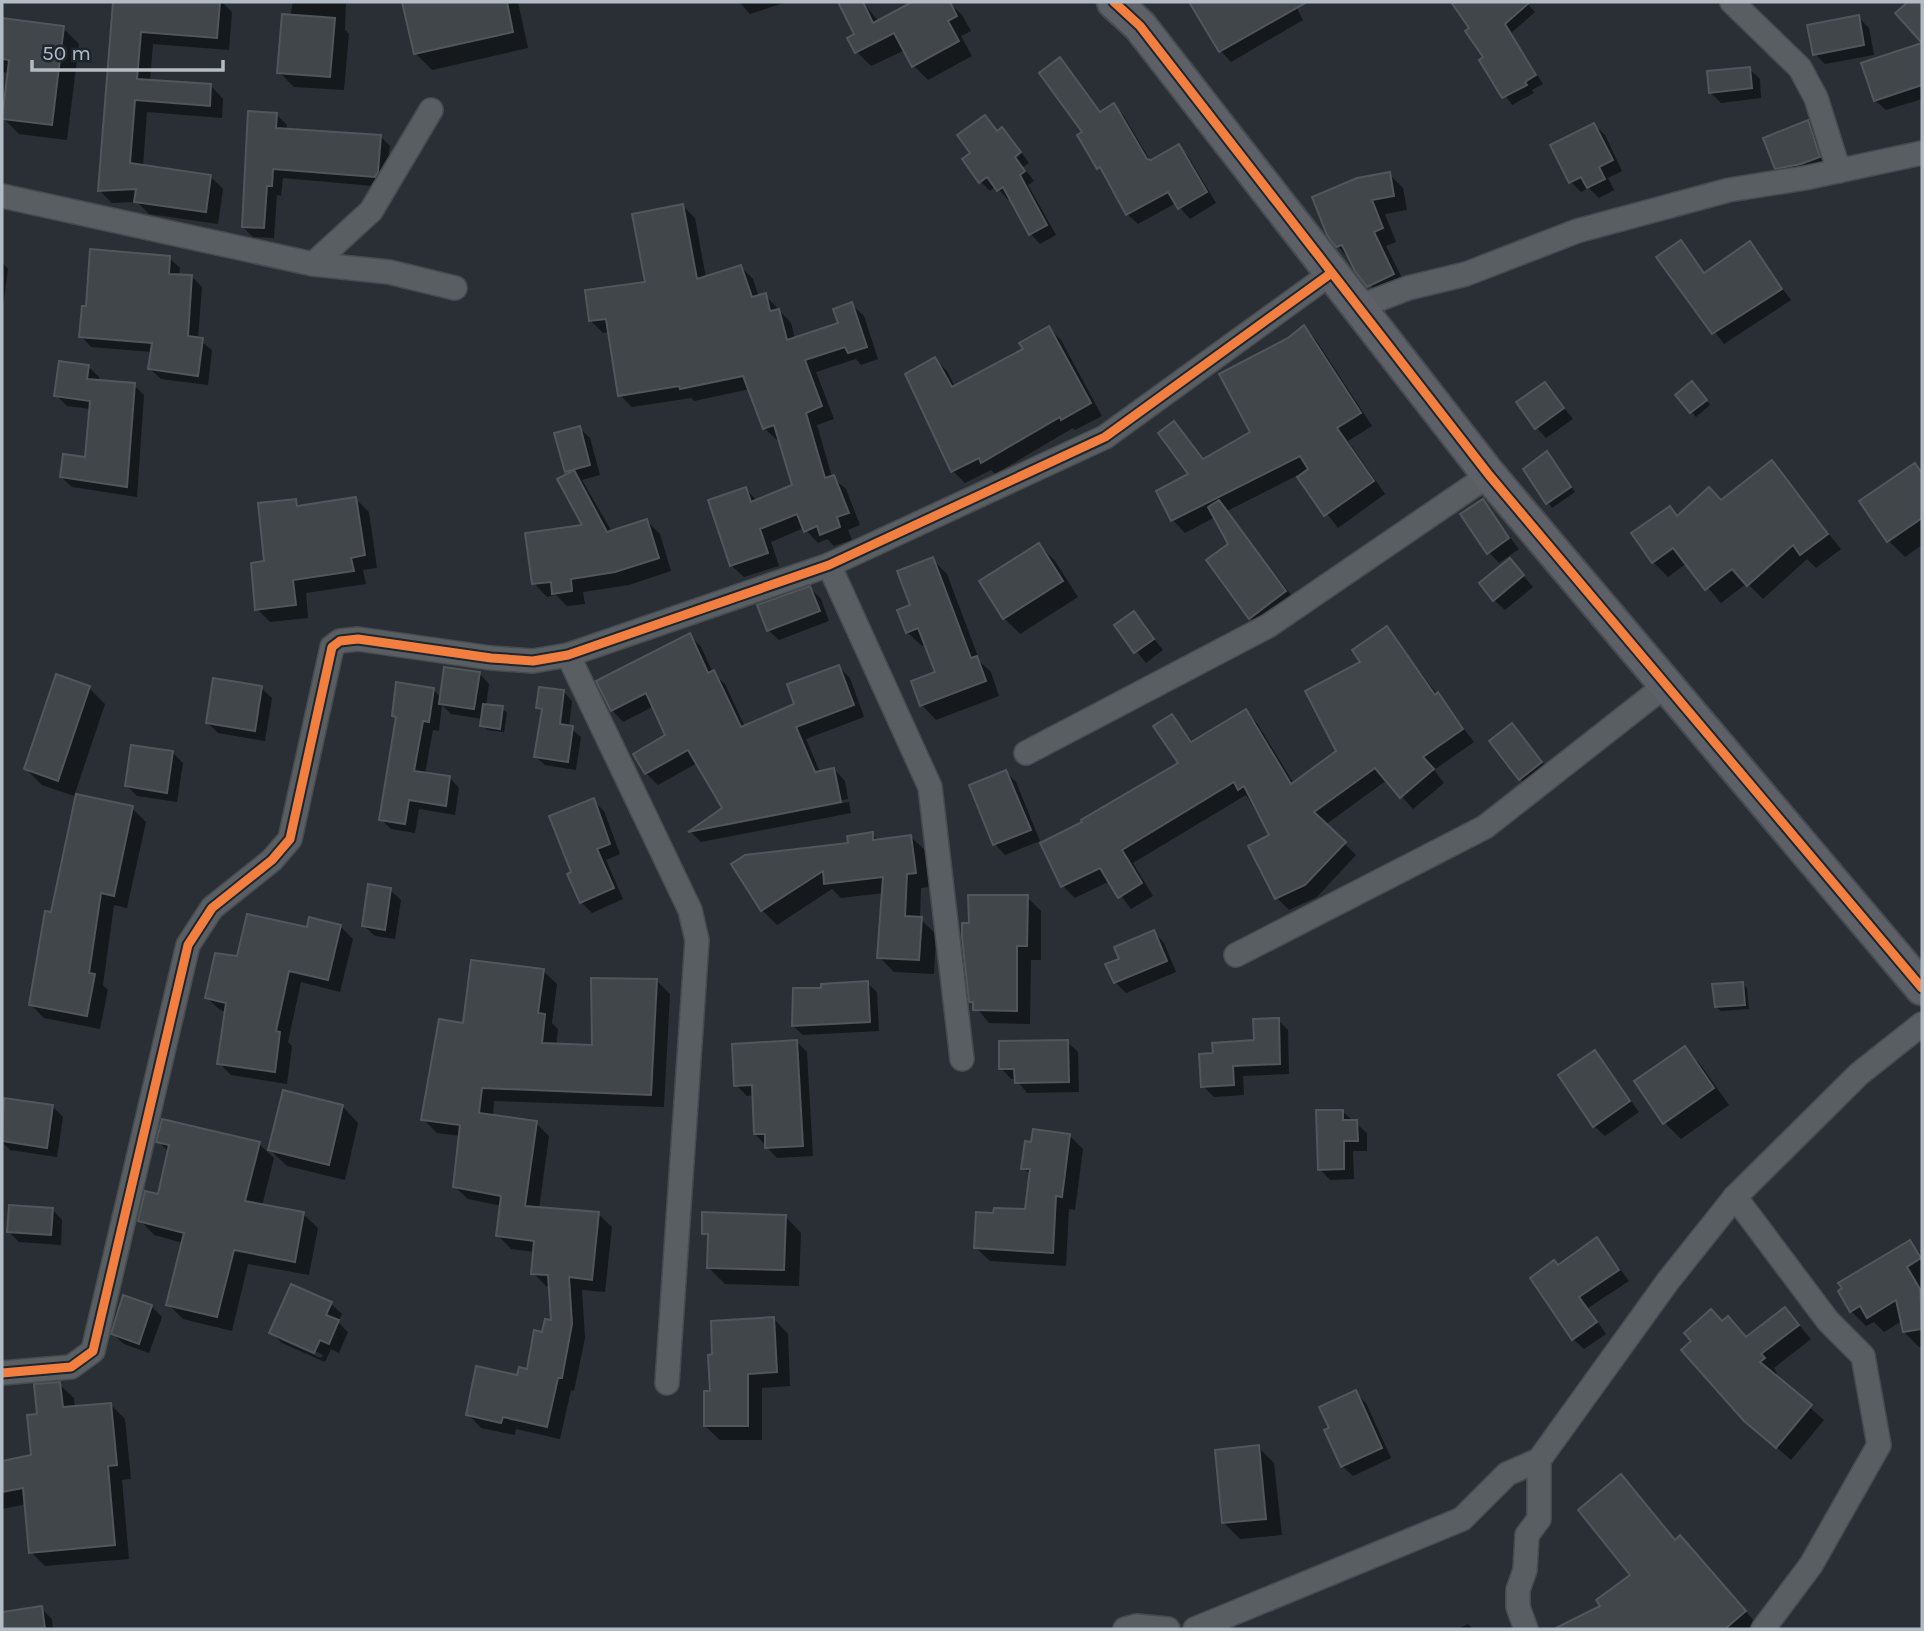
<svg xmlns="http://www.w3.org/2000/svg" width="1924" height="1631" font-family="Karla,sans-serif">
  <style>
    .shadow { fill: #0007; fill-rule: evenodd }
    .building { fill: #41464b; stroke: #51565b; stroke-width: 2 }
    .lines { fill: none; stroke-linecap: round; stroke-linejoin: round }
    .street-casing { stroke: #474b4f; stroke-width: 26 }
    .secondary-casing { stroke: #474b4f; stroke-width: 37 }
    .street { stroke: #595e63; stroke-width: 23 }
    .secondary { stroke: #5d6167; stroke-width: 33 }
    .cycleway-casing { stroke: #1d262e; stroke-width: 13 }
    .cycleway { stroke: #f27e40; stroke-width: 9 }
  </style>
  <rect width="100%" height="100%" fill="#292f34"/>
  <g class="shadow">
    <path d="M115,2H222L232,12L229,50L153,44L150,81L211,86L223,99L222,118L147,112L143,167L211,177L223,189L218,224L149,214L137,202L112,203L100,191Z"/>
    <path d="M293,2H346L345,30L349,34L344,90L294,87L279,72Z"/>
    <path d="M404,2H518L528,48L432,70L415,53Z"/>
    <path d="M739,2H787L750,14Z"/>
    <path d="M850,2H863L879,22L916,2H949L962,15L971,31L961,36L972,56L928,80L914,66L905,50L871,66L857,52L856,35L842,6Z"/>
    <path d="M1201,2H1294L1303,20L1231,62L1221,51L1194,6Z"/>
    <path d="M1468,2H1487L1492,9L1500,2H1526L1535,12L1511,33L1543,84L1532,90L1534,93L1512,105L1481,60L1486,58L1458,9Z"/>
    <path d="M1858,17L1869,28L1874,55L1825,64L1815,54Z"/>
    <path d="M2,20L63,28L79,44L67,140L19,134L3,118L9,73L2,72Z"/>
    <path d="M1922,44V99L1886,110L1875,100L1863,64Z"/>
    <path d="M1060,60L1102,113L1114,106L1124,116L1151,162L1178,146L1188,156L1216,203L1190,219L1176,203L1138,224L1127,214L1107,176L1099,168Z"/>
    <path d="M1749,69L1760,79L1761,98L1721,103L1710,92Z"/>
    <path d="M277,115L287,125L286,130L380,136L390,146L384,187L283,178L281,196L277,195L274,238L253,237L243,227Z"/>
    <path d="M985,118L998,132L1002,130L1012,139L1029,163L1023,167L1034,181L1028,185L1056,235L1040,244L1031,234L1011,198L1008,200L996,186L990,191L980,181L973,154Z"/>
    <path d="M1808,122L1818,132L1829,167L1787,178L1776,168Z"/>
    <path d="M1594,125L1605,135L1622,171L1608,178L1614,190L1599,198L1589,188L1581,192L1571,182Z"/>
    <path d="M1389,174L1403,188L1407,210L1385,214L1396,242L1386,246L1407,288L1383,300L1338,246Z"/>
    <path d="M683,206L695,218L706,278L741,267L753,279L759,297L765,295L791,323L795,339L840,325L851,304L864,316L878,359L861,365L856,359L816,372L834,419L817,425L832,477L846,489L860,525L848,530L852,540L834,546L827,539L818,543L804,528L771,542L779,566L744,577L731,565L746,489L757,501L794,486L780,439L777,440L764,428L750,389L694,401L691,398L632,407L620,395L610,332L603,333L590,320L647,284Z"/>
    <path d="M1681,242L1706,274L1749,244L1791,300L1724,344L1658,258Z"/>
    <path d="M169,258L180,268L179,276H191L202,287L198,339L212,350L208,385L161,379L150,369L152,352L91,347L81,336L87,308Z"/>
    <path d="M2,262L8,269L2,314Z"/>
    <path d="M1304,327L1316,340L1372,426L1348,441L1385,494L1338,528L1298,475L1227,511L1301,608L1266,634L1250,618L1231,544L1215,517L1185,533L1173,520L1191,474L1174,423L1205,460L1252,433L1289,340Z"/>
    <path d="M1049,328L1061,340L1102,416L1075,430L1073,428L995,474L991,470L965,483L953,471L935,359L947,371L955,387L1025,350Z"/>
    <path d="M89,367L99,377V382L134,385L144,395L137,497L72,487L61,477L87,459L91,409L67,406L56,395Z"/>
    <path d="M1545,384L1573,419L1546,438L1536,427Z"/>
    <path d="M1696,388L1710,405L1696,417L1678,395Z"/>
    <path d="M579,428L590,438L600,475L582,480L612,532L647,521L660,534L671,571L629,585L583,592L585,604L567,606L556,595L547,597L534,583L584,527L567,471Z"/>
    <path d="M1547,454L1575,492L1552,508L1525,469Z"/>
    <path d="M1772,463L1841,549L1816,568L1807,559L1763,599L1747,583L1721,603L1687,563L1668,577L1653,562L1670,508L1679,517L1722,502Z"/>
    <path d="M1915,465L1922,472V545L1905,557L1889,541L1861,502Z"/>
    <path d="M356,499L369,512L377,568L363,570L366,584L306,593L308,618L270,622L257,609L266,563L295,501L302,507Z"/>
    <path d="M1482,501L1519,549L1499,563L1489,552Z"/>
    <path d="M1039,545L1055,561L1078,597L1020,634L1004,618Z"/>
    <path d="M932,559L947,574L980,662L991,672L999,696L936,720L922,705L937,673L926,644L922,646L907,632L912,606Z"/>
    <path d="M1510,560L1533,587L1505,610L1494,600Z"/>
    <path d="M810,588L821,599L829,621L779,640L768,630Z"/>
    <path d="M1133,613L1163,650L1146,663L1116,625Z"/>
    <path d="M1386,628L1474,742L1434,770L1444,783L1413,809L1387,780L1325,825L1356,855L1317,897L1289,910L1277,898L1250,847L1272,836L1246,795L1133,863L1153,896L1131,909L1110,881L1075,898L1063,886L1085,823L1181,764L1172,716L1193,742L1245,711L1257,723L1294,784L1338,752L1362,663Z"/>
    <path d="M690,635L701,647L713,673L725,684L745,727L796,705L839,667L850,678L864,717L806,739L820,772L834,769L845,781L848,799L730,822L725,826L849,802L851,813L701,842L691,832L724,809L697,763L658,785L646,773L635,754L667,736L654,706L623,722L612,710Z"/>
    <path d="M479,673L489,684L486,706L502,708L507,713L504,732L487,730L482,725L483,719L451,714L442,705L439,731L433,730L425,774L450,778L459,788L455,815L419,809L415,833L391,829L381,819L398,720L393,715L433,689L441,698Z"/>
    <path d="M89,688L105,704L74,796L42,785L26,769Z"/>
    <path d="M261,688L272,698L265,741L218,733L208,723Z"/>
    <path d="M564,692L572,701L569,727L581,737L576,770L545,765L536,757L543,713L538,708Z"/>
    <path d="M1512,725L1551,773L1531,789L1520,779Z"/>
    <path d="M172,752L183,763L177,802L137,796L127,786Z"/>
    <path d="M1006,772L1016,782L1040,841L1005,855L995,844L972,786Z"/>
    <path d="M593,800L604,811L620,854L606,860L623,899L592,913L581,902L573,873Z"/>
    <path d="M132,808L146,822L127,908L114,905L103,985L108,990L100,1029L44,1018L31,1005L52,914Z"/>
    <path d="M872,834L879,841L911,837L926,851L930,887L921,888L920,919L936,934L934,974L894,972L879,957L884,893L841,898L832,889L777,925L762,910L850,844Z"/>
    <path d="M390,890L401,900L395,939L375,936L364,926Z"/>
    <path d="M1027,897L1041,911V960H1031L1030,1024L989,1023L971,1001L970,924Z"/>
    <path d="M341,927L353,939L340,992L301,982L288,1042L292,1046L287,1084L231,1075L219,1063L227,1012L220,1010L207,998L239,958L308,929Z"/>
    <path d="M1154,932L1164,943L1176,972L1126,993L1115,982L1121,960Z"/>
    <path d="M543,971L557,984L552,1023L558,1029L556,1045L594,1047L656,980L670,994L664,1107L494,1101L493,1117L536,1123L549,1136L539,1209L598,1214L612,1227L605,1292L582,1290L585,1338L574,1391L571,1390L560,1439L516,1429L515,1435L481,1428L468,1414L528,1371L543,1334L553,1322L551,1287L546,1286L533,1273L535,1252L511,1249L498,1235L502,1206L468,1199L454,1186L461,1136L437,1133L423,1119L464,1025Z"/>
    <path d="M867,983L877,992L879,1031L803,1035L793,1026L823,990Z"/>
    <path d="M1742,983L1747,988L1749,1009L1721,1011L1716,1007Z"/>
    <path d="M1278,1020L1288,1030L1289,1074L1243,1076L1244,1095L1214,1097L1203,1086L1215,1054L1256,1042Z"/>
    <path d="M796,1041L807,1052L813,1156L777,1158L755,1134L754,1095L747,1096L736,1085Z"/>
    <path d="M1067,1042L1078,1052L1079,1092L1027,1093L1016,1079H1011L1001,1068Z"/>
    <path d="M1684,1048L1700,1064L1729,1105L1681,1139L1665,1123Z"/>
    <path d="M1595,1052L1639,1112L1605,1136L1594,1126Z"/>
    <path d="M6,1100L52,1106L63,1117L57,1157L10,1150L2,1142Z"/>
    <path d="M342,1106L358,1123L345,1180L287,1166L270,1150Z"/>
    <path d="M1342,1111L1367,1133V1151H1353L1354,1179L1330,1180L1320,1169Z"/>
    <path d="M1069,1135L1083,1149L1075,1210L1069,1209L1066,1266L990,1261L976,1248L1026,1211L1031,1175L1023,1168Z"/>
    <path d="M158,1141L259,1144L274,1158L262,1206L303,1214L318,1228L309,1275L248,1264L232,1331L183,1319L168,1304L183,1243L154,1235L140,1220L159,1196L169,1152Z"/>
    <path d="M52,1209L62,1220L61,1245L19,1242L8,1231Z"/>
    <path d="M785,1216L801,1233L799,1286L725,1284L709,1268L710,1239L704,1233Z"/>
    <path d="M1597,1239L1629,1281L1588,1308L1606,1334L1584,1349L1573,1339L1558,1267Z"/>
    <path d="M1910,1242L1922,1255V1346L1919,1347L1904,1332L1902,1321L1884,1332L1874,1322L1866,1326L1851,1311Z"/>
    <path d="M331,1304L342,1314L338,1322L348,1332L339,1353L331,1349L325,1362L282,1343L271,1332ZM281,1336L323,1355L321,1358L281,1340Z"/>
    <path d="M151,1306L162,1317L149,1353L124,1344L113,1334Z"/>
    <path d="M1785,1309L1811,1339L1774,1368L1777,1373L1774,1376L1824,1420L1791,1460L1746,1420L1722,1323L1747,1339Z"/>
    <path d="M774,1319L788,1334L790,1386L762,1388V1440H720L705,1426L711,1392Z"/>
    <path d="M59,1384L74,1398L75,1408L111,1405L125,1419L131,1479L122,1480L129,1559L45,1566L31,1552L27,1504L2,1509V1463L33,1457L39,1415Z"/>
    <path d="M1355,1392L1366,1403L1391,1458L1353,1476L1342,1466L1331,1428Z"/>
    <path d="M1258,1447L1274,1463L1282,1535L1240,1539L1224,1523Z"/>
    <path d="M1621,1476L1676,1541L1680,1537L1696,1553L1760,1628L1561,1629L1603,1607L1632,1575Z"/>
    <path d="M41,1608L52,1619L53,1629H2V1614Z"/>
    <path d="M1468,1624L1473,1629H1458Z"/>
  </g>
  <g class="building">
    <path d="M113,2H220L217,38L141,32L137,79L211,84L210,106L135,100L130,163L211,175L206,212L134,202L136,189L98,191Z"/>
    <path d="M402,2H507L513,32L414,54Z"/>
    <path d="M838,2H863L873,23L912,2H950L957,16L948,21L959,41L912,67L894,33L855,53L847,38L854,34Z"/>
    <path d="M1189,2H1307L1219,52Z"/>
    <path d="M1451,2H1530L1505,24L1536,75L1525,82L1527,85L1502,98L1479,60L1483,57L1465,31L1469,28Z"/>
    <path d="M1908,2H1922V85L1874,101L1861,63L1922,43L1895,13Z"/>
    <path d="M282,14L335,18L330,77L277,73Z"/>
    <path d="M1859,15L1864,45L1813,55L1807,25Z"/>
    <path d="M2,18L64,26L52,125L2,119L9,60L2,59Z"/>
    <path d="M1060,57L1100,112L1114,103L1147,159L1151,160L1179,144L1207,192L1178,209L1168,192L1126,215L1100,167L1097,169L1077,135L1082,132L1039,73Z"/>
    <path d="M1750,67L1752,88L1709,93L1707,71Z"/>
    <path d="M248,111L277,113L276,128L381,135L378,172L375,177L273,169L272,186H267L264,228L242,227Z"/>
    <path d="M985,115L997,131L1002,127L1021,152L1015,157L1025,171L1020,175L1047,225L1029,235L1003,187L997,191L987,177L979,183L962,159L970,153L957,135Z"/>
    <path d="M1808,120L1820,157L1801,164L1775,169L1763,138Z"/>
    <path d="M1594,123L1613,160L1599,167L1605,179L1587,188L1581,177L1569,183L1550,145Z"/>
    <path d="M1390,172L1394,196L1372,200L1383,228L1374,232L1394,274L1367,287L1355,271L1342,245L1336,247L1327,235L1312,197L1357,178Z"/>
    <path d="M683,204L697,279L741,265L752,297L766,293L770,311L779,309L787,340L838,323L833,309L852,302L867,347L848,353L845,347L805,360L822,406L806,413L825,478L834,475L849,513L837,517L840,527L820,535L817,526L804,532L797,514L760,529L768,553L730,566L708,500L746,487L751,502L792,485L774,425L763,429L743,376L680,389L679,386L618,396L606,319L589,321L585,290L645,282L632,214Z"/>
    <path d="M1681,240L1704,273L1750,241L1782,289L1712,334L1656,257Z"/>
    <path d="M90,249L170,256L169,274L192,275L188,336L203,338L198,376L148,369L152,343L79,337L82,306H86Z"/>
    <path d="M1304,325L1361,413L1337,428L1374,481L1324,516L1297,477L1308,469L1300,456L1171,521L1156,491L1188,474L1158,433L1174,421L1203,459L1250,432L1219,374L1288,338Z"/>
    <path d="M1049,326L1091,403L1061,420L1060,417L981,463L979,458L951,472L905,374L935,357L952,387L1023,349L1019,343Z"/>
    <path d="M59,361L89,365L87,379L135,383L127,487L60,477L63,454L85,457L90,401L54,396Z"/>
    <path d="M1692,381L1707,400L1690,413L1675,395Z"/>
    <path d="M1545,382L1564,408L1535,429L1516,402Z"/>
    <path d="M580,426L590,465L565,472L554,433Z"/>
    <path d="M1547,451L1571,487L1546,504L1523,469Z"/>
    <path d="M1772,460L1828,534L1800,555L1793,545L1747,586L1732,569L1705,590L1673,548L1652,563L1631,533L1670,506L1677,516L1709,487L1721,500Z"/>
    <path d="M1915,463L1922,473V518L1887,542L1859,501Z"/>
    <path d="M574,470L607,532L647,519L659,558L615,572L571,579L572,591L552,594L551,582L532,584L525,533L582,525L557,479Z"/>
    <path d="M356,497L365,555L351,558L354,571L293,580L296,605L255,610L251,563L264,561L258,503L296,499L297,506Z"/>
    <path d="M1483,499L1509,538L1487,554L1460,514Z"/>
    <path d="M1219,500L1286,591L1249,619L1206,560L1228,544L1208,507Z"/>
    <path d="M1039,543L1063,581L1003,619L979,581Z"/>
    <path d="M933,557L971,658L977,656L986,681L920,706L911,681L935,672L918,628L906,633L897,610L910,605L897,571Z"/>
    <path d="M1510,558L1524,575L1493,601L1479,583Z"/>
    <path d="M810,586L820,611L767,631L757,605Z"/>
    <path d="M1134,611L1154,639L1134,653L1114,625Z"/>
    <path d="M1387,626L1435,695L1438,692L1463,729L1423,757L1434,769L1400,798L1375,768L1314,812L1346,842L1305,885L1275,899L1248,846L1269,835L1244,786L1238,790L1234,782L1122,850L1142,883L1118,898L1100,868L1061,887L1040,843L1082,822L1081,820L1178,763L1153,726L1172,714L1191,742L1246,709L1291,784L1336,751L1305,691L1360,662L1352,650Z"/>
    <path d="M690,633L708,673L714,670L741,727L794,704L787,684L839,665L854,705L796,727L815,772L834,768L841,802L688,832L722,808L688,750L645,774L633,754L665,735L646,693L611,711L596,681Z"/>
    <path d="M444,667L480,672L474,709L439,704Z"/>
    <path d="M56,674L90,686L58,781L24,769Z"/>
    <path d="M213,678L262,686L255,731L206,723Z"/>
    <path d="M396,682L434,688L429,722L423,721L414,771L450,776L446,806L409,800L405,824L379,820L396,717L392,716Z"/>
    <path d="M539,687L564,690L560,724L573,726L568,762L534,757L542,709L536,708Z"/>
    <path d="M483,704L503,706L500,729L480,726Z"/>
    <path d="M1512,723L1542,762L1519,780L1489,741Z"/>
    <path d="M131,745L173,751L167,793L125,786Z"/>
    <path d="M1006,770L1031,830L993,845L969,785Z"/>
    <path d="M76,794L133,806L114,896L101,893L89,973L95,974L87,1016L29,1005L45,911L51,912Z"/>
    <path d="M594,798L610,844L597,849L614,888L580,903L567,874L571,872L549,816Z"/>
    <path d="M873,832V840L911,835L916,873L907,874L905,916L922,917L919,960L877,958L883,877L824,884L823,871L761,911L731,864L745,855L848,843L847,836Z"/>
    <path d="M368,884L391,888L385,930L362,926Z"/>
    <path d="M968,895H1028L1027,946H1017V1011L973,1010V1002H969L962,937V923H969Z"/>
    <path d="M247,914L307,927L309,917L341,925L328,980L289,971L276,1031L280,1032L275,1072L217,1064L226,1003L205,998L215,953L237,956Z"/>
    <path d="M1154,930L1167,961L1114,983L1105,964L1119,959L1114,947Z"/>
    <path d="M471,960L544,969L538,1013L545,1014L542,1043L592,1045L591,978L657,979L651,1095L482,1088L479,1113L537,1121L525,1206L599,1212L592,1280L569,1277L572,1324L562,1378H558L547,1427L503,1417L501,1423L466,1415L476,1366L517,1375L519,1367L527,1369L534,1330L542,1332L545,1319L551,1320L548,1275L531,1274L534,1241L496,1236L501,1196L453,1187L460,1125L421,1120L439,1019L463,1023Z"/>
    <path d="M868,981L870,1022L792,1026L793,988H821V984Z"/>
    <path d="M1743,982L1745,1005L1715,1007L1712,984Z"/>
    <path d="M1279,1018L1280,1064L1233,1066L1234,1085L1201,1087L1199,1054L1213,1053L1212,1043L1254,1040L1253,1019Z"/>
    <path d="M797,1040L803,1146L765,1148V1134H754L752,1085L734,1086L732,1044Z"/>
    <path d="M1068,1040L1069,1082L1015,1083L1014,1069H999V1041Z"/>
    <path d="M1685,1046L1714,1088L1663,1124L1634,1081Z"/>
    <path d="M1595,1050L1630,1101L1593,1127L1558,1075Z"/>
    <path d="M283,1090L343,1105L329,1165L268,1150Z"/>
    <path d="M4,1098L53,1105L47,1148L2,1141Z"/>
    <path d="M1316,1110H1343V1120H1357L1358,1141H1344V1169L1318,1170Z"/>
    <path d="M162,1119L260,1142L245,1201L304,1212L295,1262L234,1250L217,1317L166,1305L184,1233L138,1221L145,1191L158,1194L169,1145L156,1142Z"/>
    <path d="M1033,1129L1070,1134L1062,1197L1056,1196L1053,1253L974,1248L976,1212L993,1213L994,1208L1025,1209L1030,1169H1021L1025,1141L1031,1142Z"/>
    <path d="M9,1205L53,1208L51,1235L7,1232Z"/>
    <path d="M702,1212L786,1215L784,1270L707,1268L708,1234H702Z"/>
    <path d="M1597,1237L1619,1270L1579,1297L1597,1322L1572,1340L1530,1278L1554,1260L1558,1265Z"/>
    <path d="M1910,1240L1921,1258L1907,1267L1920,1289L1922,1329L1903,1332L1896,1300L1867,1318L1860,1306L1850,1312L1838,1291L1842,1288L1838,1283Z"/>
    <path d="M291,1284L332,1302L326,1315L339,1320L329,1344L320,1340L314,1353L269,1333Z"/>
    <path d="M123,1295L152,1305L139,1344L111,1334Z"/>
    <path d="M1785,1307L1799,1325L1761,1354L1765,1358L1760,1362L1812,1405L1776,1448L1744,1421L1681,1350L1691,1341L1684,1333L1711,1309L1722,1321L1728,1316L1746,1337Z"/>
    <path d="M774,1317L777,1372L748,1374V1426H704V1391H710L708,1355L712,1354L711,1321Z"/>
    <path d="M60,1382L63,1407L111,1403L117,1465L108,1466L115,1545L29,1553L23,1488L2,1492V1461L31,1455L27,1415L37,1414L34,1384Z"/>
    <path d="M1356,1390L1382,1448L1341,1467L1324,1430L1329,1428L1319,1407Z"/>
    <path d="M1259,1445L1266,1519L1222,1523L1215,1450Z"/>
    <path d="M1621,1474L1675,1540L1680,1535L1746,1611L1725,1629H1554L1600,1606L1596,1600L1630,1575L1578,1510Z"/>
    <path d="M42,1606L45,1629H2V1612Z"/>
  </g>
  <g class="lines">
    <defs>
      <g id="street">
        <path d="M1732,2L1800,68L1816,98L1839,171"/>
        <path d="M2,196L313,264L389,272L455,288"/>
        <path d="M313,264L371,211L431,110"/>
        <path d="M1356,308L1408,288L1466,274L1577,231L1729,190L1805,178L1922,153"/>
        <path d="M829,565L930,787L962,1059"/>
        <path d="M568,655L690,910L697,940L667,1383"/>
        <path d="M1026,753L1268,626L1489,475"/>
        <path d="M1236,955L1485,827L1666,685"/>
        <path d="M1735,1197L1828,1321L1863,1356L1879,1445L1811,1565L1763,1629"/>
        <path d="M2,1373L71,1367L93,1351L188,945L212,908L272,860L290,839L332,647L340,641L358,639L491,658L533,661L568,655L829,565L1105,437L1330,274"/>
        <path d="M1125,1629L1136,1626L1168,1629"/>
        <path d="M1195,1629L1462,1519L1507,1474L1539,1460"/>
        <path d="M1526,1629L1518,1607V1590L1525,1570L1527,1535L1539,1519V1460L1668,1281L1735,1197L1859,1074L1922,1024"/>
      </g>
      <path id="secondary" d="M1114,2L1140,26L1489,475L1922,988"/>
    </defs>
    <use href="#street" class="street-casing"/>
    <use href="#secondary" class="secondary-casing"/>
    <use href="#street" class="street"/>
    <use href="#secondary" class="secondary"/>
    <defs>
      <g id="cycleway">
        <path d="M1114,2L1140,26L1489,475L1922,988"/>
        <path d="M2,1373L71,1367L93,1351L188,945L212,908L272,860L290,839L332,647L340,641L358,639L491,658L533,661L568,655L829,565L1105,437L1330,274"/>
      </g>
    </defs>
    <use href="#cycleway" class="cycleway-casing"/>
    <use href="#cycleway" class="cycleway"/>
  </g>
  <rect width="1924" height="1631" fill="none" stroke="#b3bcc5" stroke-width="7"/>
  <path d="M32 60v10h191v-10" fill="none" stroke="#b3bcc5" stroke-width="3.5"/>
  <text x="42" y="60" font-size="21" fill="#b3bcc5" stroke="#1d262e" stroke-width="5" paint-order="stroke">50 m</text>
</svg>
